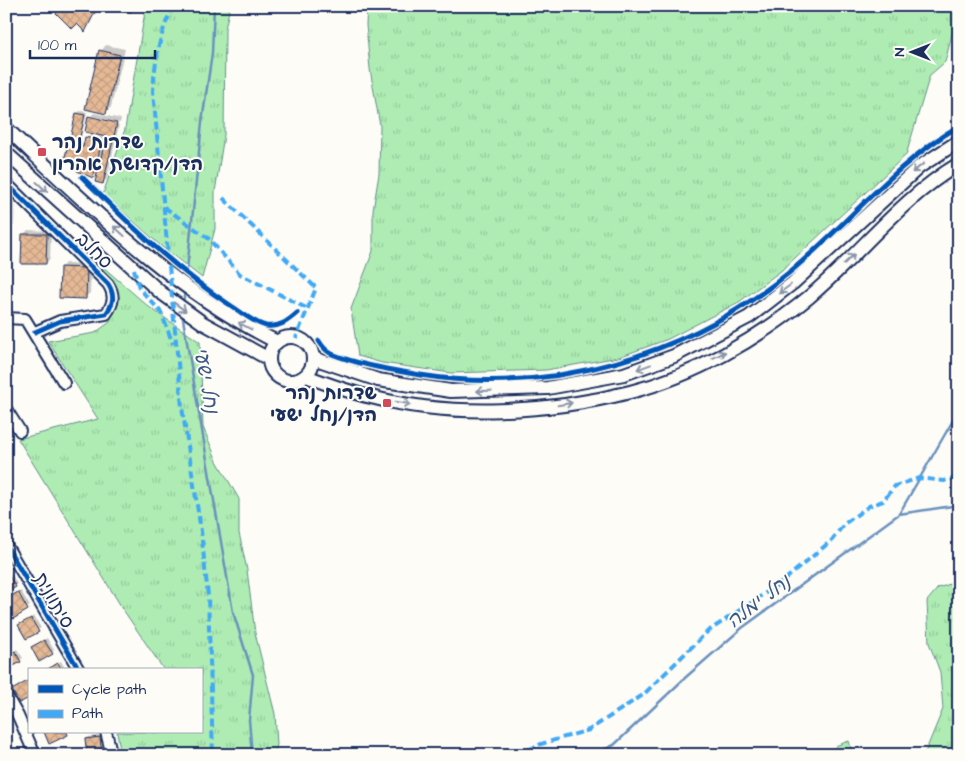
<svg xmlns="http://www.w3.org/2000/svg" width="965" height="761" font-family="'Architects Daughter','Playpen Sans Hebrew',sans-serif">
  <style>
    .grass { fill: url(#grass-tufts); stroke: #648e88 }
    .shadow { fill: #0003 }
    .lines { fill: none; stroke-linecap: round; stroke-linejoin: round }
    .stream { stroke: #6a91bd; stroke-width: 2.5 }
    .building { fill: url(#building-cross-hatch); stroke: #1b2f5e }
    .minor-casing { stroke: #1b2f5e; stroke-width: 14 }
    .major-casing { stroke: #1b2f5e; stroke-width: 16 }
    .minor { stroke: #fdfcf7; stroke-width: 10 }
    .major { stroke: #fdfcf7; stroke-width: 12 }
    .quiet { stroke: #3fa9f5; stroke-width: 4; stroke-dasharray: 8 4; stroke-linecap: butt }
    .cycleway-casing { stroke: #fdfcf7; stroke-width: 8 }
    .cycleway { stroke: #0057b8; stroke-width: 5 }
    .oneway { stroke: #8c96aa }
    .poi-dot { fill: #d1495b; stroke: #fdfcf7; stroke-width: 2 }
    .labels { text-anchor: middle; stroke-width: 4; stroke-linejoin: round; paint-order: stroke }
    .poi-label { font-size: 19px; font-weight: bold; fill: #1b2f5e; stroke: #fdfcf7; text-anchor: start }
    .street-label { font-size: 19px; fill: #1b2f5e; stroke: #fdfcf7 }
    .water-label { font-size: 20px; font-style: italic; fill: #3c5886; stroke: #fdfcf7 }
  </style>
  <defs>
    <pattern id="grass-tufts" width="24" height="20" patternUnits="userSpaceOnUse" patternTransform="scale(1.25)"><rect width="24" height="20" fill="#aeecb3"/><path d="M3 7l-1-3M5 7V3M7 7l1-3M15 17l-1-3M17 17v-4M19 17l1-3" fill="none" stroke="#95cb9c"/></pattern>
    <pattern id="building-cross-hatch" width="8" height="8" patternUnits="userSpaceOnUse" patternTransform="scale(1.25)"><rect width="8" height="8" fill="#e5b995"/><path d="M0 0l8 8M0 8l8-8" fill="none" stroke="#c49f83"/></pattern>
  </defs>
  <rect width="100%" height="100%" fill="#fdfcf7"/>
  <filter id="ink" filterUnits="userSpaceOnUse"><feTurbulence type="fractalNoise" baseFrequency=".02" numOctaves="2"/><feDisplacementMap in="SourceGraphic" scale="10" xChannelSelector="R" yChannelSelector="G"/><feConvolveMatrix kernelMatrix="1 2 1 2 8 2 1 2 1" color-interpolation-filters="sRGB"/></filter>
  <g filter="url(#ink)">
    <g class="grass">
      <path d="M146,6H230L225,29L224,135L215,192V229L202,278L161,246L103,194L125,129Z"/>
      <path d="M367,6H959V7L945,62L930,75L906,155L782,270L739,302L668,339L619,357L546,370L451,373L382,363L358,356L351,309L373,251V210L379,174L380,126L370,69L366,25Z"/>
      <path d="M102,266L149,307L200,342L203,427L217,461L239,499V533L247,570L255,633L275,714L277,744L275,755H121L117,732H201V670H164L124,611L18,439L98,419L48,341L95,333L110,322Z"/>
      <path d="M959,581V755H924L943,709L940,672L929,643L927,601L938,588Z"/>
      <path d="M849,741L853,755H825L838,745Z"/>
    </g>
    <g class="shadow">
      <path d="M58,6H99L85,30L78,22L55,10Z"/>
      <path d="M106,45L125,49L111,107L105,113L101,51Z"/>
      <path d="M80,111L87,112L81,137L77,141L85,143L92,133L89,117L91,116V118L119,125L107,179L103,183L99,170L93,177L80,163L69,144L75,139L77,113Z"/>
      <path d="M94,113L121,119L120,123L91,116Z"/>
      <path d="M6,197H15L14,225L10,229H6Z"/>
      <path d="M28,230L51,231L50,259L46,263L24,234Z"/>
      <path d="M65,263L91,264L90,293L85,297L61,268Z"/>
      <path d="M9,569L17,584L6,591V571Z"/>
      <path d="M21,591L30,606L13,617L6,600Z"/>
      <path d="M34,616L41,628L26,637L19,625Z"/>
      <path d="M8,626L13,635L6,640V627Z"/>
      <path d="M47,638L54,650L52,653L35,645Z"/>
      <path d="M17,649L23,658L8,668L6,656Z"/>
      <path d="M61,661L66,670H46Z"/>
      <path d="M6,726H10L9,745L6,747Z"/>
      <path d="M102,735L104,752L102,755L86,739L89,737Z"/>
      <path d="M74,748V755H56L58,749Z"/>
    </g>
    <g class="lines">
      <g class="stream">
        <path d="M186,280L202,122L212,53L214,6"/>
        <path d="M183,303L185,291"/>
        <path d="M182,313L233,612L253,675L249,720L252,755"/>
        <path d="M899,514L959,410"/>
        <path d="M593,755L614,745L686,677L742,628L899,514L959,505"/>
      </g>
    </g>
    <g class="building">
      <path d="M59,6H68L71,9L74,6H98L85,32L77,24L72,29L53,10Z"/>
      <path d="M116,6H132L131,12L115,9Z"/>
      <path d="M99,50L120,55L106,114L85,109Z"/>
      <path d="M76,113L85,115L79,141L70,139Z"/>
      <path d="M88,116L117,123L103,184L95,182L106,137L85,132Z"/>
      <path d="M85,137L102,141L93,178L77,171L79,164L64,161L68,144L83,147Z"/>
      <path d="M6,200L11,201L10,230H6Z"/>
      <path d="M22,234H47L46,264H21Z"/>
      <path d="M60,267L87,268L86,299L59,298Z"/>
      <path d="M6,571L16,587L6,593Z"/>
      <path d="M18,592L28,610L13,619L6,608V599Z"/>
      <path d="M31,618L39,632L26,639L18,625Z"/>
      <path d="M44,640L53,654L39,662L31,647Z"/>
      <path d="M15,651L21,662L8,669L6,656Z"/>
      <path d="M58,663L62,670H46Z"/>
      <path d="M29,680V698L19,703L12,690Z"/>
      <path d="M44,732H67L68,735L49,744Z"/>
      <path d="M100,737L102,755H87L85,739Z"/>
      <path d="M72,750V755H54V751Z"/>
    </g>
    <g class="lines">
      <defs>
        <g id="minor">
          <path d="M6,183L108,284C115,295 114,303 106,314L60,321L35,332"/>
          <path d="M6,318L25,319L64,383"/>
          <path d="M6,409L20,431"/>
          <path d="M6,545L79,670"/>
          <path d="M6,695L18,716L35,755"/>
          <path d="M106,732L112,755"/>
        </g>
        <g id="major">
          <path d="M6,128C90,207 173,291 277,342"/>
          <path d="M6,153L160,292L203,323L269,359"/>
          <circle cx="291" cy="359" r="22"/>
          <path d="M313,358L378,380L451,391L548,388L624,374L674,356L749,317L793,283L919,167L959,141"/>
          <path d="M306,376C327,384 348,392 371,397C451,418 549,413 630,392C694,376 758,339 809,297C860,254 901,198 959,164"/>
        </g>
      </defs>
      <use href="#minor" class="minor-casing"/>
      <use href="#major" class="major-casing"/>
      <use href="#minor" class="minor"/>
      <use href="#major" class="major"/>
      <g class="quiet">
        <path d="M174,6C159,32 155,62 153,91L182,407L201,531L208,596L213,755"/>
        <path d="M223,198L316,288L296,338"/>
        <path d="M164,207L208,238L240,274L308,309"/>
        <path d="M134,269L139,288L161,312L173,344"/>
        <path d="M517,755L541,744L589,730L643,695L707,632L782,582L832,540L844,524L869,506L883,501L895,486L919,478L944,481L959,476"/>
        <path d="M957,755L959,752"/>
      </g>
      <defs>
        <g id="cycleway">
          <path d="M82,177C129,224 177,271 233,307C242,313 256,324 266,326C279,328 288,321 297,313"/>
          <path d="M6,183L108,284C115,295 114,303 106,314L60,321L35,332"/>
          <path d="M319,341C322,346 326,351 332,354C359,365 392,370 420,375C551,396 689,355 791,271C848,224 895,163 959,126"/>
          <path d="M6,545L79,670"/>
        </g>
      </defs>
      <use href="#cycleway" class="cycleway-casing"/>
      <use href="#cycleway" class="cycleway"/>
    </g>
    <defs><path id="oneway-shaft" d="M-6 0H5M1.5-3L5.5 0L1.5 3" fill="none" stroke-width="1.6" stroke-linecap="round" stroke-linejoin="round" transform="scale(1.25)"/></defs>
    <g class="oneway">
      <use href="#oneway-shaft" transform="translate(918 168) rotate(142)"/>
      <use href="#oneway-shaft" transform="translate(42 187) rotate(42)"/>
      <use href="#oneway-shaft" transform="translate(119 231) rotate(-138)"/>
      <use href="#oneway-shaft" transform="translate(849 259) rotate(-44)"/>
      <use href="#oneway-shaft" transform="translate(785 289) rotate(143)"/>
      <use href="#oneway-shaft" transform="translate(180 307) rotate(36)"/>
      <use href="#oneway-shaft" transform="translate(245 326) rotate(-152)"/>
      <use href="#oneway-shaft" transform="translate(719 355) rotate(-26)"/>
      <use href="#oneway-shaft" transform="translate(644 367) rotate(160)"/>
      <use href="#oneway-shaft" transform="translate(484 391) rotate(179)"/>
      <use href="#oneway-shaft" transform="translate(403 403) rotate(10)"/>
      <use href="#oneway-shaft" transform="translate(565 404) rotate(-10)"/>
    </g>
  </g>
  <g class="poi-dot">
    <rect x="37" y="147" width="10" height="10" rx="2.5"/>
    <rect x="382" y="398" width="10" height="10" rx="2.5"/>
  </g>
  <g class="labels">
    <g class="poi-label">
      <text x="52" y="148">שדרות נהר<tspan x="52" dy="22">הדן/קדושת אהרון</tspan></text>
      <text x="377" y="399" text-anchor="end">שדרות נהר<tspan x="377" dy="22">הדן/נחל ישעי</tspan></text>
    </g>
    <g class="street-label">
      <text transform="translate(95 250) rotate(45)" y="7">סחלב</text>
      <text transform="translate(55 600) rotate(60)" y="7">סיתוונית</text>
    </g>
    <g class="water-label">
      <text transform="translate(207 380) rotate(80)" y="7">נחל ישעי</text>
      <text transform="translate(758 601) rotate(-37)" y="7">נחל ימלה</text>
    </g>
  </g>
  <rect width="965" height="761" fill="none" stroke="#fdfcf7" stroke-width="25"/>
  <rect x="12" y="12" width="940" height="736" fill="none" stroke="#1b2f5e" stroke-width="2" filter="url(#ink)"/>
  <rect x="28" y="668" width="175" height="65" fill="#fdfcf7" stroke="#a3aaba"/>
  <rect x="38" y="685" width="25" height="8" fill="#0057b8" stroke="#a3aaba"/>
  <text x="72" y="694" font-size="15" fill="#1b2f5e">Cycle path</text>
  <rect x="38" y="710" width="25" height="8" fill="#3fa9f5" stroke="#a3aaba"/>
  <text x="72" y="718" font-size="15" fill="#1b2f5e">Path</text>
  <g transform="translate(912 52) rotate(270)" stroke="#fdfcf7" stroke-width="4" paint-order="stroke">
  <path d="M0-4L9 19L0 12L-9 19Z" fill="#1b2f5e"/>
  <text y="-8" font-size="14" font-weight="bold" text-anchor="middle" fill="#1b2f5e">N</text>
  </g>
  <path d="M30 50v8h125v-8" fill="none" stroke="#1b2f5e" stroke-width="2.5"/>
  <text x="38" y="50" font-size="15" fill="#1b2f5e" stroke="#fdfcf7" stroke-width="4" paint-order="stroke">100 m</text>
</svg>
